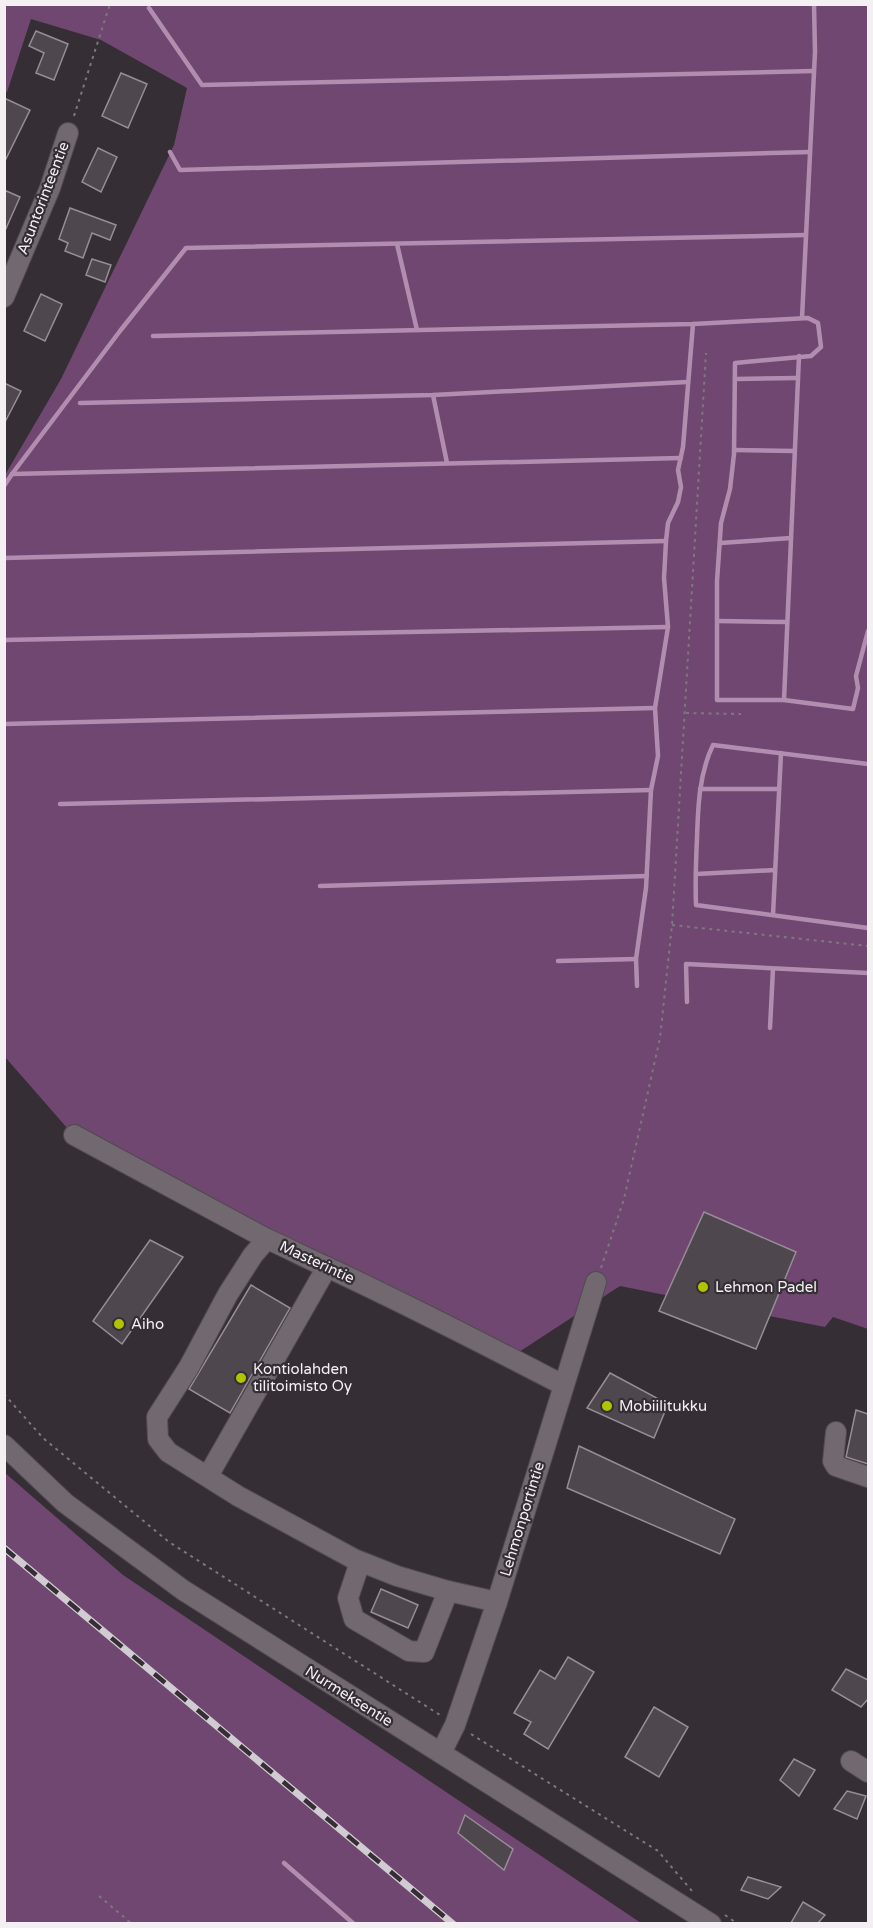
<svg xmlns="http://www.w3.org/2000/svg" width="873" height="1928" font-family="'Varela Round',sans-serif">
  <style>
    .green { fill: #704770 }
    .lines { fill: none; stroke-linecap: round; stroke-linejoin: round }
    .stream { stroke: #b18eb0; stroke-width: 4.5 }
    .building { fill: #4e474e; stroke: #968d96; stroke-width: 1.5 }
    .minor-casing { stroke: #514a50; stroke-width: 22 }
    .path { stroke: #7e787e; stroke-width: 2; stroke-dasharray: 3 4.5; stroke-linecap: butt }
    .minor { stroke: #716870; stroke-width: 20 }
    .rail-casing { stroke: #d1ccd1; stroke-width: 7 }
    .rail { stroke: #352e35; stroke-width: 4.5; stroke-dasharray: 14; stroke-linecap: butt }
    .poi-dot { fill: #b0c500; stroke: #352e35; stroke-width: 2 }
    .labels { text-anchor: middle; stroke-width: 4.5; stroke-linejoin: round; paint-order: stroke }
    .street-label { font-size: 15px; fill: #f4eff3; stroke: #352e35 }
    .poi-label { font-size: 15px; fill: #f4eff3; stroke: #352e35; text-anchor: start }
  </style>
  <rect width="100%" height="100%" fill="#352e35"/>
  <g class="green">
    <path d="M4,5H868V1329L833,1317L825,1327L620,1286L519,1352L68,1129L5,1057V475L61,379L174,145L187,88L101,40L31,19L7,92H5Z"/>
    <path d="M4,1472L123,1575L641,1923H5Z"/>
  </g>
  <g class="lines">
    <g class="stream">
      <path d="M149,8L202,85L814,71"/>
      <path d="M170,152L180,170L810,152"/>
      <path d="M397,244L417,330"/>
      <path d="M802,318L815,52L814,4"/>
      <path d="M153,336L693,324L808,318L818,323L821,347L811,356L735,363L734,454L730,489L721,523L717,581V700H784L853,709L858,688L856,676L868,631"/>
      <path d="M735,379L798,378"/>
      <path d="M433,395L447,463"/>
      <path d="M80,403L433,395L687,382"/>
      <path d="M734,450L795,451"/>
      <path d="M12,474L681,458"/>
      <path d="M4,486L12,474L120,331L186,248L806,235"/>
      <path d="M720,543L791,538"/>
      <path d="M4,558L666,541"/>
      <path d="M718,621L787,622"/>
      <path d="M4,640L668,627"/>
      <path d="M784,700L799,356"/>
      <path d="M4,724L655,708"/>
      <path d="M868,764L713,745C699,774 698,807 697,838C696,860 695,882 696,905L868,928"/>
      <path d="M700,789H779"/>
      <path d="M60,804L651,790"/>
      <path d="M696,874L775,870"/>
      <path d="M320,886L647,876"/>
      <path d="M773,915L781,753"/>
      <path d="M558,961L636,959"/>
      <path d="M637,986L636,959L646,888L651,790L658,756L655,708L668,627L664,578L666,541L668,523L678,502L681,487L678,470L683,447L693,324"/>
      <path d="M687,1002L686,964L868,973"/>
      <path d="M770,1028L773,969"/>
      <path d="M284,1863L354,1924"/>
    </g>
  </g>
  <g class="building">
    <path d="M36,31L68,44L54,80L36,73L44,53L29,46Z"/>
    <path d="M121,73L147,84L128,128L102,116Z"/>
    <path d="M4,98L30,110L4,163Z"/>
    <path d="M98,148L117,157L101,192L82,182Z"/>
    <path d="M4,190L20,197L4,233Z"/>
    <path d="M70,208L116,225L110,240L92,233L83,258L65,251L68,243L59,239Z"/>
    <path d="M92,259L111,265L105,282L86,275Z"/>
    <path d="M41,294L62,304L45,341L24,331Z"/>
    <path d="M4,383L21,391L4,424Z"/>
    <path d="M704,1212L796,1252L756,1349L659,1311Z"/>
    <path d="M150,1240L183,1257L122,1344L93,1321Z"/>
    <path d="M251,1285L290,1308L230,1413L189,1389Z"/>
    <path d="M610,1373L668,1404L654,1438L587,1408Z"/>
    <path d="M856,1410L868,1414V1464L846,1457Z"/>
    <path d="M579,1446L735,1519L720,1554L567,1488Z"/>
    <path d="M381,1589L418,1605L408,1628L371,1612Z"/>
    <path d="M568,1657L594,1672L548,1749L524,1734L531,1722L514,1713L540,1670L555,1679Z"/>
    <path d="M846,1669L868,1680V1699L861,1707L832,1690Z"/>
    <path d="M654,1707L688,1727L659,1777L625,1757Z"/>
    <path d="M794,1759L815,1770L799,1796L780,1780Z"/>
    <path d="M847,1791L866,1796L857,1819L834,1809Z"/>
    <path d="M465,1815L513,1849L504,1870L458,1833Z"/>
    <path d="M748,1877L781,1887L768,1899L741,1890Z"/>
    <path d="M803,1902L825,1915L818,1923H791Z"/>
  </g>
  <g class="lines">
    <defs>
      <g id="minor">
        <path d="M4,297L50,188L68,133"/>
        <path d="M74,1135L267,1239C288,1248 308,1259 329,1268C408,1305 486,1345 563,1385"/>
        <path d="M267,1239L253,1255L228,1294L189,1367L157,1417L158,1439L168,1452L238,1496L354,1559L397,1576L448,1591L497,1602"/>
        <path d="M836,1432L833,1461L836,1466L868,1477"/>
        <path d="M4,1445L65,1503L183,1590L711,1924"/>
        <path d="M208,1476L327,1267"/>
        <path d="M360,1562L348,1598L354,1619L409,1651L424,1652L448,1591"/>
        <path d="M441,1753L455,1725L497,1602L596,1282"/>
        <path d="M851,1761L868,1772"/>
      </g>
    </defs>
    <use href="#minor" class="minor-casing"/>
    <g class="path">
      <path d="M74,116L110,4"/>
      <path d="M686,713L741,714"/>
      <path d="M672,925L868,946"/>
      <path d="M601,1268L624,1199L660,1038L672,925L706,353"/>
      <path d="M4,1394L43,1438L169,1542L440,1715"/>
      <path d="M471,1734L658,1851L692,1891"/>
      <path d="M99,1896L132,1924"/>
      <path d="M725,1915L738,1924"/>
    </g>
    <use href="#minor" class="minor"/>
    <defs>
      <path id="rail" d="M4,1548L453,1924"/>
    </defs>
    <use href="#rail" class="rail-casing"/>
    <use href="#rail" class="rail"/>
  </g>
  <g class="poi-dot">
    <circle cx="703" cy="1287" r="6"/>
    <circle cx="119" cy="1324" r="6"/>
    <circle cx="241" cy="1378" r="6"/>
    <circle cx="607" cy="1406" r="6"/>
  </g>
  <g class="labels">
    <g class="street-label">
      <text transform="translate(43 198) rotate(-69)" y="5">Asuntorinteentie</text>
      <text transform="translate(317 1262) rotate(25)" y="5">Masterintie</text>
      <text transform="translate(522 1519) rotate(-73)" y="5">Lehmonportintie</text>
      <text transform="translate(349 1696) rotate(32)" y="5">Nurmeksentie</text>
    </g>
    <g class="poi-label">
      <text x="715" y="1292">Lehmon Padel</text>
      <text x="131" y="1329">Aiho</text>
      <text x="253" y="1374">Kontiolahden<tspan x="253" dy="17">tilitoimisto Oy</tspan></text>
      <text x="619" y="1411">Mobiilitukku</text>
    </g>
  </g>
  <rect width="873" height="1928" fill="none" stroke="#f4eff3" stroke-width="12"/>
</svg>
